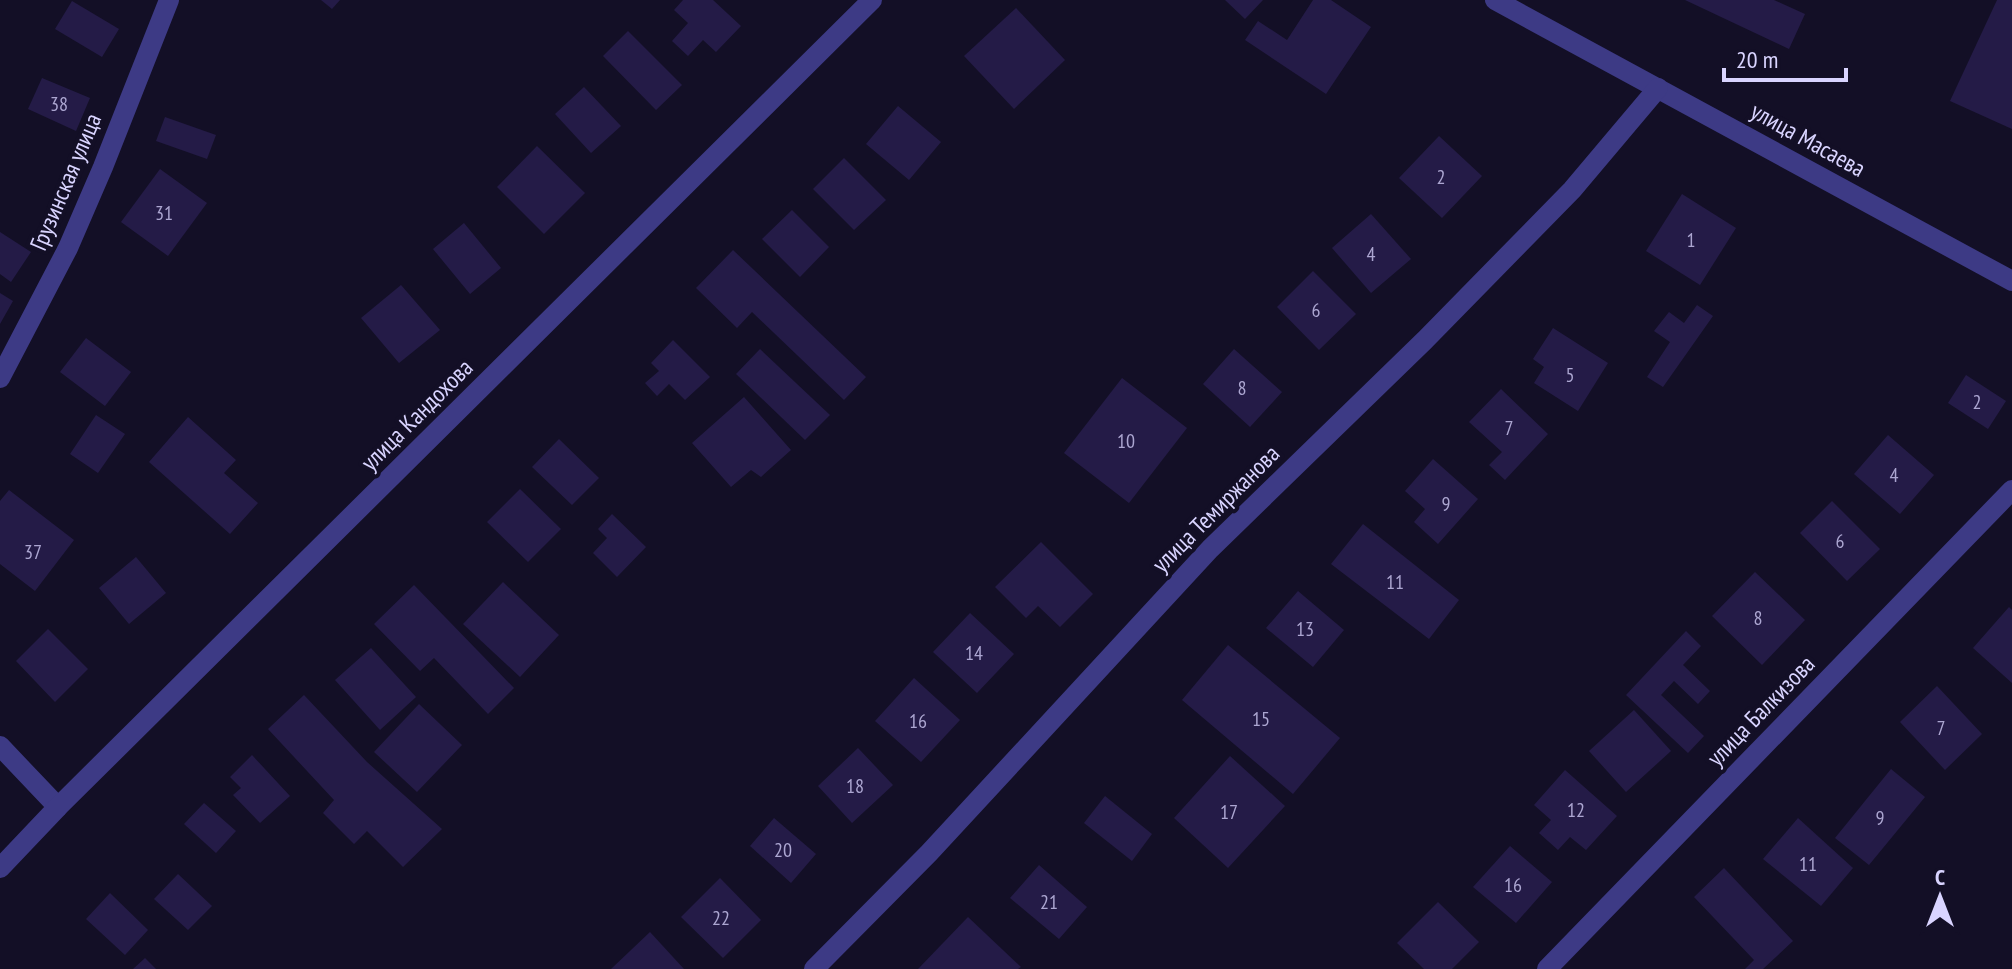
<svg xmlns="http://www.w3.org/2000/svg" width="2012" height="969" font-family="'PT Sans Narrow',sans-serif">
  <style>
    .building { fill: #241b47 }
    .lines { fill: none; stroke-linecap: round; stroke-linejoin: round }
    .minor { stroke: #3d3a85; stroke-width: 20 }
    .labels { text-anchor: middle; stroke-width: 8; stroke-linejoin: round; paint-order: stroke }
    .number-label { font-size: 20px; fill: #aca6d1 }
    .street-label { font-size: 24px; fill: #d9d4ff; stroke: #130f26 }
  </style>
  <rect width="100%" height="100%" fill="#130f26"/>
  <g class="building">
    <path d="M321,0H340L332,9Z"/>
    <path d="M683,0H713L741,26L716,52L703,40L688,56L672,41L688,23L674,10Z"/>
    <path d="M1225,0H1263L1245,19Z"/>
    <path d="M1313,0H1331L1371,27L1326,94L1245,40L1258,21L1287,40Z"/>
    <path d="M1685,0H1774L1805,14L1789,49Z"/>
    <path d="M1997,0H2012V129L1950,101Z"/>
    <path d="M72,1L119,29L102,57L55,29Z"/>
    <path d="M1016,8L1065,60L1014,109L964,56Z"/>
    <path d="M628,31L682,85L656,110L603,56Z"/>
    <path d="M42,78L90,98L76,131L28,109Z"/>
    <path d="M584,87L621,126L591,153L555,114Z"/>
    <path d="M898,106L941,142L909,180L866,144Z"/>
    <path d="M165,117L216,135L207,159L156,141Z"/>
    <path d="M1439,136L1482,176L1442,218L1399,178Z"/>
    <path d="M537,146L585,193L544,234L497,187Z"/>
    <path d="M844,158L886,200L854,230L813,189Z"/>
    <path d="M160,169L207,203L168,256L121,222Z"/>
    <path d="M1682,194L1736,228L1700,285L1646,251Z"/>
    <path d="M792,210L829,247L800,277L762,239Z"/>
    <path d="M1371,214L1411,259L1371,293L1332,248Z"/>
    <path d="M464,223L501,268L470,294L433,249Z"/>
    <path d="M0,232L31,252L11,282L0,274Z"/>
    <path d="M733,250L866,377L844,400L752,312L737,328L696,288Z"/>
    <path d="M1313,271L1356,314L1319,350L1277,307Z"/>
    <path d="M401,285L440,330L399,363L361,318Z"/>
    <path d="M0,293L13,301L0,324Z"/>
    <path d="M1697,305L1713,316L1663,387L1647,377L1670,342L1654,331L1669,312L1684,323Z"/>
    <path d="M1553,328L1608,363L1578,411L1534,383L1544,367L1533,359Z"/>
    <path d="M86,338L131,372L105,406L60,372Z"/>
    <path d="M673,340L710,377L685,400L669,384L657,396L645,383L659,371L651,363Z"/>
    <path d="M760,349L830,415L805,440L736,374Z"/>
    <path d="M1234,349L1282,392L1250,427L1203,384Z"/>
    <path d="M1966,375L2006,401L1988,429L1948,403Z"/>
    <path d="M1122,378L1187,428L1129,503L1064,453Z"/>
    <path d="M1501,389L1548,434L1505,480L1489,465L1502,452L1469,422Z"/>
    <path d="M744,397L791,450L761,477L751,470L731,487L692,443Z"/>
    <path d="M96,415L125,434L98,473L70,454Z"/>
    <path d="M188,417L236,460L224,473L258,503L230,534L149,462Z"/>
    <path d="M1888,435L1934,475L1900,514L1854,474Z"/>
    <path d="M559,439L599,478L572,505L532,467Z"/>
    <path d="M1433,459L1478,499L1438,544L1414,522L1425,509L1405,491Z"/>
    <path d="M520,489L561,529L528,562L487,522Z"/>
    <path d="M9,490L74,540L35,591L0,564V501Z"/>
    <path d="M1832,501L1880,549L1847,581L1800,533Z"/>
    <path d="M612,514L646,547L617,577L593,553L607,538L598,529Z"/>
    <path d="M1363,524L1459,600L1429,639L1331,564Z"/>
    <path d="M1041,542L1093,594L1060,627L1038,606L1026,618L995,587Z"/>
    <path d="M136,557L166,593L129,624L99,588Z"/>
    <path d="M1755,572L1805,620L1762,665L1712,616Z"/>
    <path d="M503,582L559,635L520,677L463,624Z"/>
    <path d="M414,585L514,688L488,714L434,658L420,671L374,624Z"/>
    <path d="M1298,591L1344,630L1313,667L1266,628Z"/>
    <path d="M2009,607L2012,610V683L1973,648Z"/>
    <path d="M970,613L1014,654L977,693L933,652Z"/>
    <path d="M48,629L88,669L55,702L16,661Z"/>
    <path d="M1686,631L1701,646L1683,665L1710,691L1698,704L1674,681L1661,695L1704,736L1688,753L1626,695Z"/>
    <path d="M1228,645L1340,738L1293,794L1182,700Z"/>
    <path d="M371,648L416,697L380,730L335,680Z"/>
    <path d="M914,678L960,720L921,762L875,721Z"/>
    <path d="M1937,686L1982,734L1945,770L1900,722Z"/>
    <path d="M304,695L367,762L442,829L403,867L367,831L354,844L323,813L334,800L268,729Z"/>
    <path d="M419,704L462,745L417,792L374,752Z"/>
    <path d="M1634,710L1671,751L1626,792L1589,751Z"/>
    <path d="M858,748L893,785L852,823L818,786Z"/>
    <path d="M252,755L290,796L260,823L233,795L241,788L230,777Z"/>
    <path d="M1230,756L1285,806L1228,868L1174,818Z"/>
    <path d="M1891,769L1925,797L1869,865L1835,838Z"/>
    <path d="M1565,770L1617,816L1586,850L1570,837L1558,850L1539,833L1551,820L1534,805Z"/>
    <path d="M1105,796L1152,834L1132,861L1084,823Z"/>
    <path d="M204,803L236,831L216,853L184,824Z"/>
    <path d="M774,818L816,854L791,883L750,846Z"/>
    <path d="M1798,818L1853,868L1821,906L1763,859Z"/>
    <path d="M1510,846L1552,882L1516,923L1473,887Z"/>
    <path d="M1039,865L1087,907L1059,939L1010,898Z"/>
    <path d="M1724,868L1793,941L1763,969H1745L1754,960L1694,897Z"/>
    <path d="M178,874L212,906L188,930L154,899Z"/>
    <path d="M720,878L761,920L723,958L681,917Z"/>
    <path d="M110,893L148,930L125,955L86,919Z"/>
    <path d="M1438,902L1479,942L1452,969H1424L1397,943Z"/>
    <path d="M968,917L1021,967L1018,969H918Z"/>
    <path d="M650,932L684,969H611Z"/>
    <path d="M145,958L156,969H133Z"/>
  </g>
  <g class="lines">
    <g class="minor">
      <path d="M1495,0L2012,281"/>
      <path d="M0,378L68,248L103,167L169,0"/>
      <path d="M0,746L58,807"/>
      <path d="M0,868L58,807L872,0"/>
      <path d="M814,969L929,853L1210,549L1425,340L1572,190L1658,88"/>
      <path d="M1547,969L2012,490"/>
    </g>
  </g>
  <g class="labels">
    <g class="number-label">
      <text x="59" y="111">38</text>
      <text x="1441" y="184">2</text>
      <text x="164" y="220">31</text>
      <text x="1691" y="247">1</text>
      <text x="1371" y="261">4</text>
      <text x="1316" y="317">6</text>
      <text x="1570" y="382">5</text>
      <text x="1242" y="395">8</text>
      <text x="1977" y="409">2</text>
      <text x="1509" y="435">7</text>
      <text x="1126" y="448">10</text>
      <text x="1894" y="482">4</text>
      <text x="1446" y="511">9</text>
      <text x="1840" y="548">6</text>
      <text x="33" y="559">37</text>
      <text x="1395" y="589">11</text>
      <text x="1758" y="625">8</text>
      <text x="1305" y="636">13</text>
      <text x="974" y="660">14</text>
      <text x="1261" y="726">15</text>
      <text x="918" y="728">16</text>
      <text x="1941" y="735">7</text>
      <text x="855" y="793">18</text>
      <text x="1576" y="817">12</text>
      <text x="1229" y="819">17</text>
      <text x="1880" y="825">9</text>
      <text x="783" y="857">20</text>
      <text x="1808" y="871">11</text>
      <text x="1513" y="892">16</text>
      <text x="1049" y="909">21</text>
      <text x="721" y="925">22</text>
    </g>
    <g class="street-label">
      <text transform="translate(1808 140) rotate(29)" y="8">улица Масаева</text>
      <text transform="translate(66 182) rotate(-67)" y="8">Грузинская улица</text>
      <text transform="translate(417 415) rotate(-45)" y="8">улица Кандохова</text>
      <text transform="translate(1216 509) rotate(-45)" y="8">улица Темиржанова</text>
      <text transform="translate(1761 711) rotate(-46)" y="8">улица Балкизова</text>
    </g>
  </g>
  <g transform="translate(1940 897)" stroke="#130f26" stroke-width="6" paint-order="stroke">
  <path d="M0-6L14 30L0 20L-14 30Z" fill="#d9d4ff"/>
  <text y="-12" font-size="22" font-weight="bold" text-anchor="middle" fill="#d9d4ff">С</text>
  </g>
  <path d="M1724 68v12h122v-12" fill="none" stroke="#d9d4ff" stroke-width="4"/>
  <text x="1736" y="68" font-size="24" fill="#d9d4ff" stroke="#130f26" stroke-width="6" paint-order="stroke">20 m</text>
</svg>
